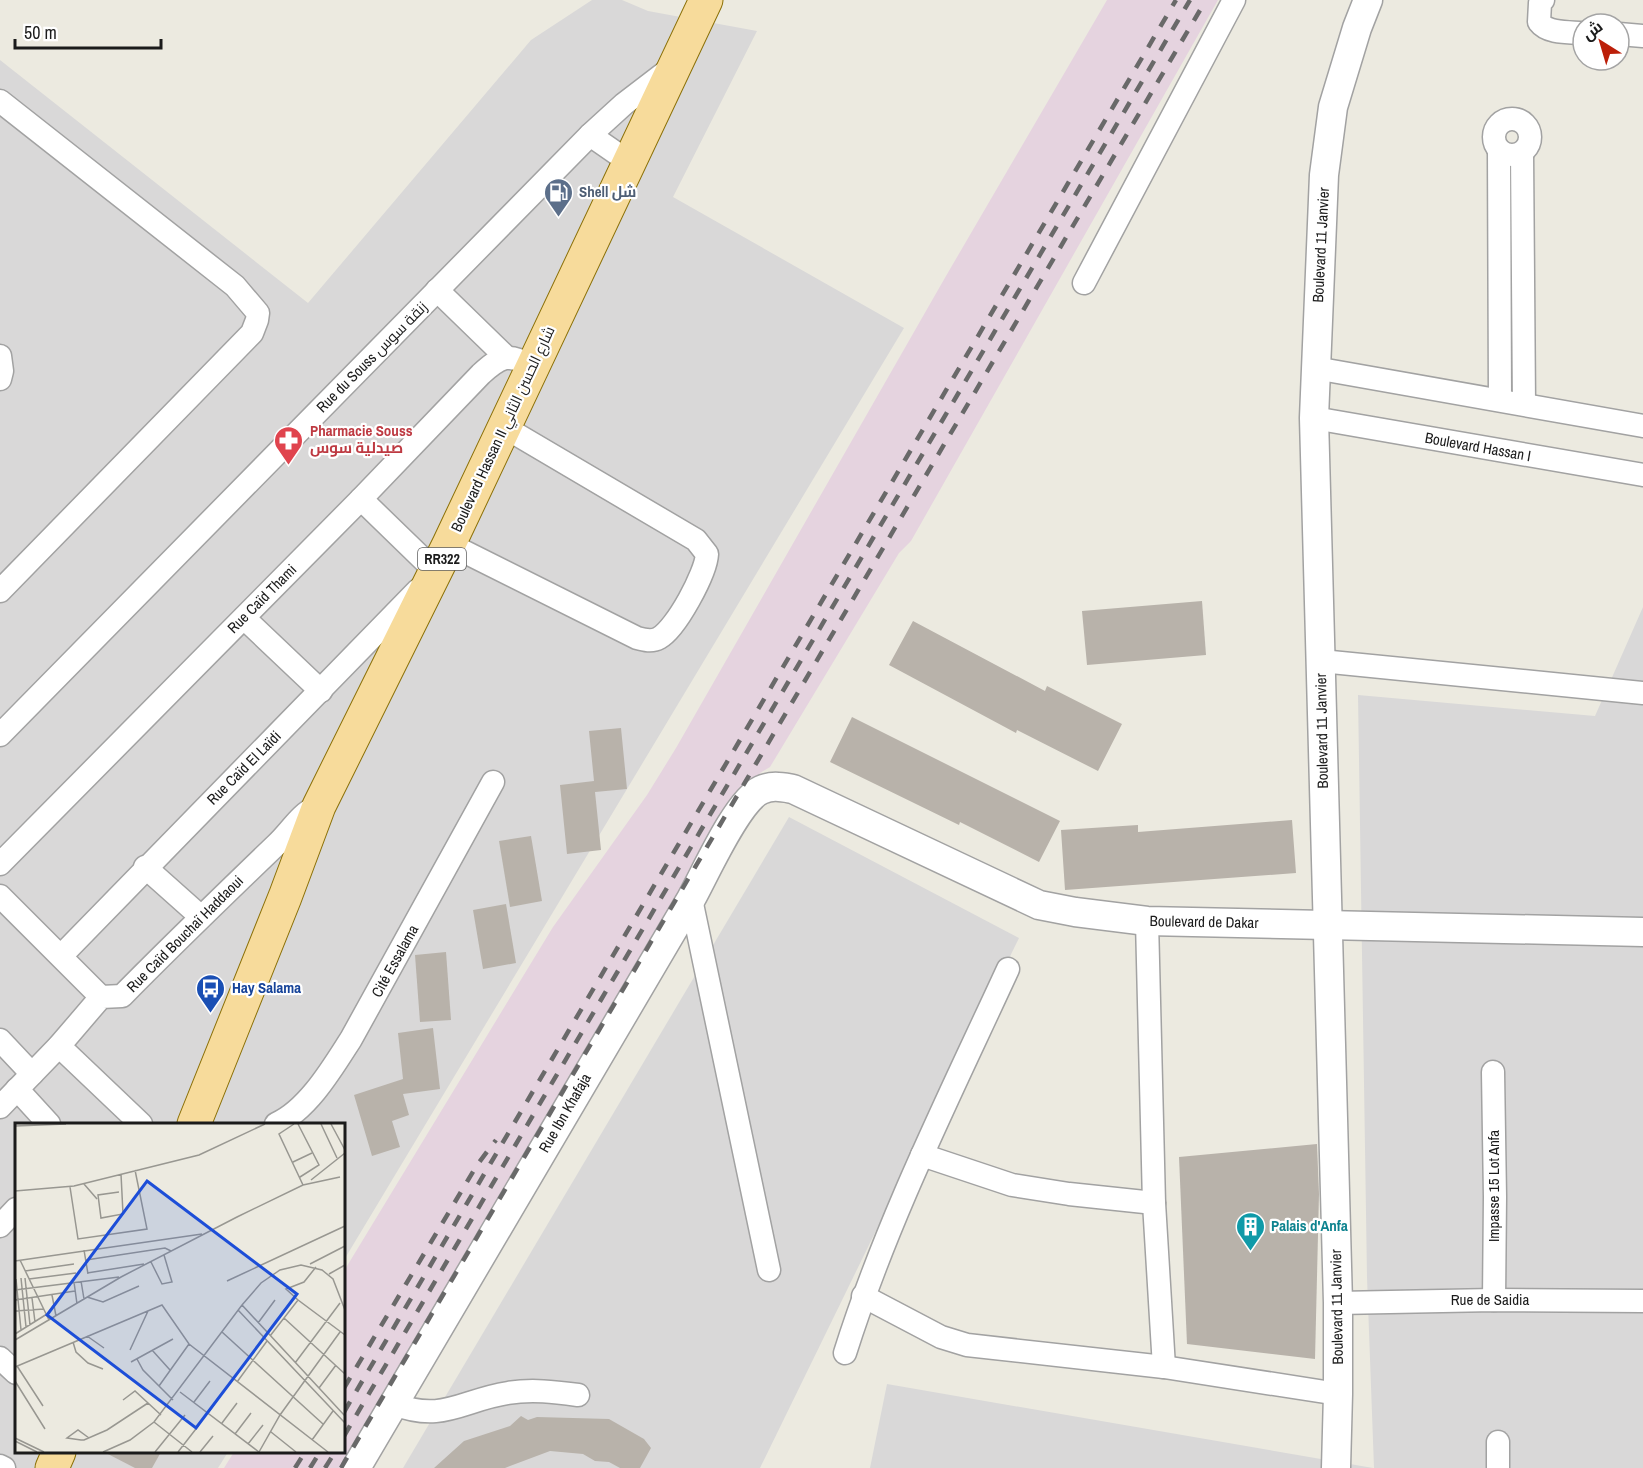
<svg xmlns="http://www.w3.org/2000/svg" width="1643" height="1468" font-family="'Archivo Narrow',Cairo,sans-serif">
  <style>
    .residential { fill: #d9d8d8 }
    .industrial { fill: #e5d3df }
    .building { fill: #b8b2aa }
    .lines { fill: none; stroke-linecap: round; stroke-linejoin: round }
    .minor-casing { stroke: #a2a2a2; stroke-width: 25 }
    .tertiary-casing { stroke: #a2a2a2; stroke-width: 31 }
    .primary-casing { stroke: #8b7007; stroke-width: 35 }
    .minor { stroke: #fff; stroke-width: 22 }
    .tertiary { stroke: #fff; stroke-width: 28 }
    .primary { stroke: #f7db9b; stroke-width: 33 }
    .rail { stroke: #696969; stroke-width: 4.5; stroke-dasharray: 12 12; stroke-linecap: butt }
    .labels { text-anchor: middle; stroke-width: 4.5; stroke-linejoin: round; paint-order: stroke }
    .shield { fill: #fff; stroke: #5f5f5f; stroke-width: 1.5 }
    .shield-label { font-size: 14px; font-weight: bold; fill: #1b1b1b }
    .service-label { font-size: 15px; font-weight: bold; fill: #4e5e75; stroke: #fff; text-anchor: start }
    .street-label { font-size: 15px; fill: #1b1b1b; stroke: #fff }
    .health-label { font-size: 15px; font-weight: bold; fill: #be3a42; stroke: #fff; text-anchor: start }
    .transit-label { font-size: 15px; font-weight: bold; fill: #164399; stroke: #fff; text-anchor: start }
    .culture-label { font-size: 15px; font-weight: bold; fill: #0d838f; stroke: #fff; text-anchor: start }
    .inset-road { fill: none; stroke: #989791; stroke-width: 1.5 }
    .view { fill: #1d4ed8; fill-opacity: 0.15; stroke: #1d4ed8; stroke-width: 3 }
    .inset-edge { fill: none; stroke: #1b1b1b; stroke-width: 3 }
  </style>
  <rect width="100%" height="100%" fill="#eceae0"/>
  <g class="residential">
    <path d="M592,0H622L648,11L757,31L673,197L904,328L344,1260V1124H16V1452H228L218,1468H0V60L308,303L531,40Z"/>
    <path d="M1643,607V1468H1374L1367,1277L1358,695L1595,716Z"/>
    <path d="M789,817L1019,938L760,1468H403Z"/>
    <path d="M887,1384L1373,1468H870Z"/>
  </g>
  <path class="industrial" d="M1107,0H1218L911,541L899,553L770,767L760,773L495,1218L349,1468H224L234,1452H344V1271L553,927L647,795L676,748L946,276Z"/>
  <g class="building">
    <path d="M1202,601L1206,655L1087,665L1082,611Z"/>
    <path d="M913,621L1045,691L1047,686L1122,724L1098,771L1017,730L1016,733L889,665Z"/>
    <path d="M852,717L1060,821L1039,862L960,822L959,825L830,762Z"/>
    <path d="M621,728L627,789L595,792L601,850L567,854L560,785L594,781L589,731Z"/>
    <path d="M1292,820L1296,873L1065,890L1061,830L1138,825V832Z"/>
    <path d="M531,836L542,901L510,907L499,841Z"/>
    <path d="M506,904L516,963L483,969L473,910Z"/>
    <path d="M446,952L451,1020L420,1022L415,955Z"/>
    <path d="M433,1028L440,1089L403,1094L409,1115L392,1121L400,1147L372,1156L354,1095L403,1079L398,1033Z"/>
    <path d="M1317,1144L1319,1194L1315,1359L1187,1344L1179,1157Z"/>
    <path d="M521,1416L528,1420L537,1417L609,1419L644,1439L651,1448L640,1468H620L609,1462L595,1461L583,1454L550,1451L505,1468H434L464,1441L510,1426Z"/>
    <path d="M104,1452H161L152,1468H135Z"/>
  </g>
  <g class="lines">
    <defs>
      <g id="minor">
        <path d="M1543,0L1540,3L1539,22C1548,34 1569,32 1583,33"/>
        <path d="M1619,34L1643,36"/>
        <path d="M0,101L235,286L258,313L257,320L252,333L0,591"/>
        <circle cx="1512" cy="137" r="18"/>
        <path d="M590,135L629,162"/>
        <path d="M1499,150L1500,399"/>
        <path d="M1522,153L1524,404"/>
        <path d="M1084,283L1234,0"/>
        <path d="M437,290L506,357"/>
        <path d="M0,356L2,371L0,379"/>
        <path d="M1315,368L1643,426"/>
        <path d="M1314,418L1643,475"/>
        <path d="M361,499L429,565L436,569"/>
        <path d="M449,544L637,638C644,640 652,642 659,638C676,629 706,573 707,554L696,540L504,427"/>
        <path d="M244,618L321,691"/>
        <path d="M1321,661L1643,693"/>
        <path d="M0,735L590,135L624,104L671,68"/>
        <path d="M0,864L361,499L481,374C500,357 508,352 532,366"/>
        <path d="M145,867L200,916"/>
        <path d="M0,896L101,997"/>
        <path d="M691,899L769,1270"/>
        <path d="M1147,921L1154,1203L1164,1367"/>
        <path d="M61,956L418,590"/>
        <path d="M0,1040L32,1074"/>
        <path d="M59,1046L141,1124"/>
        <path d="M1493,1072L1495,1197L1494,1300"/>
        <path d="M17,1089L49,1124"/>
        <path d="M0,1107L59,1046L101,997L122,996C173,944 225,894 277,844C290,832 300,814 317,806"/>
        <path d="M276,1124C308,1110 333,1067 351,1039L493,782"/>
        <path d="M922,1155L1012,1185L1069,1194L1154,1203"/>
        <path d="M0,1226L16,1209"/>
        <path d="M863,1296L941,1337L967,1345L1164,1367L1338,1394"/>
        <path d="M1338,1303L1494,1300L1643,1301"/>
        <path d="M845,1353C887,1220 950,1095 1008,969"/>
        <path d="M0,1358L16,1373"/>
        <path d="M394,1404C443,1423 462,1400 508,1393C532,1389 555,1392 578,1395"/>
        <path d="M1498,1442V1468"/>
        <path d="M0,1466L4,1468"/>
      </g>
      <g id="tertiary">
        <path d="M356,1468L691,899C705,874 737,801 761,790C772,785 781,787 793,789L1039,905L1075,912L1147,921L1643,932"/>
        <path d="M1336,1468L1338,1394V1303L1314,418L1324,175L1333,107L1357,28L1368,0"/>
      </g>
      <g id="primary">
        <path d="M194,1124L285,897L319,806L449,544L706,0"/>
        <path d="M52,1468L59,1452"/>
      </g>
    </defs>
    <use href="#minor" class="minor-casing"/>
    <use href="#tertiary" class="tertiary-casing"/>
    <use href="#primary" class="primary-casing"/>
    <use href="#minor" class="minor"/>
    <use href="#tertiary" class="tertiary"/>
    <use href="#primary" class="primary"/>
    <g class="rail">
      <path d="M344,1388L477,1165L496,1140"/>
      <path d="M344,1412L1176,0"/>
      <path d="M344,1436L1190,0"/>
      <path d="M295,1468L305,1452"/>
      <path d="M310,1468L320,1452"/>
      <path d="M325,1468L335,1452"/>
      <path d="M341,1468L1206,0"/>
    </g>
  </g>
  <defs>
    <symbol id="fuel-pin" viewBox="-11 -11 22 30"><path d="M0 17L-7.5 6A9.5 9.5 0 1 1 7.5 6Z" fill="#5c6f8a" stroke="#fff"/><path d="M-5.5-6h7V0h2V4h1.3V-2.5L3-4.5l.8-.8L6-3V5H2.5V1h-1V6h-7ZM-4.2-4.7v3.2H.2V-4.7Z" fill="#fff"/></symbol>
    <symbol id="pharmacy-pin" viewBox="-11 -11 22 30"><path d="M0 17L-7.5 6A9.5 9.5 0 1 1 7.5 6Z" fill="#e0444e" stroke="#fff"/><path d="M-2-6h4v4h4v4h-4v4h-4v-4h-4v-4h4Z" fill="#fff"/></symbol>
    <symbol id="bus-pin" viewBox="-11 -11 22 30"><path d="M0 17L-7.5 6A9.5 9.5 0 1 1 7.5 6Z" fill="#1a4fb4" stroke="#fff"/><path d="M-5-6H5V4H4V6H2V4H-2V6H-4V4H-5ZM-3.5-4V0h7V-4ZM-3.5 1.2v1.5H-2V1.2ZM2 1.2v1.5H3.5V1.2Z" fill="#fff"/></symbol>
    <symbol id="building-pin" viewBox="-11 -11 22 30"><path d="M0 17L-7.5 6A9.5 9.5 0 1 1 7.5 6Z" fill="#0f9aa8" stroke="#fff"/><path d="M-4-6H4V6H1V3H-1V6H-4ZM-2.5-4.3h1.7v1.8h-1.7ZM.8-4.3h1.7v1.8H.8ZM-2.5-1h1.7V.8h-1.7ZM.8-1h1.7V.8H.8Z" fill="#fff"/></symbol>
  </defs>
  <g fill-rule="evenodd">
    <use href="#fuel-pin" x="542" y="176" width="33" height="45"/>
    <use href="#pharmacy-pin" x="272" y="424" width="33" height="45"/>
    <use href="#bus-pin" x="194" y="972" width="33" height="45"/>
    <use href="#building-pin" x="1234" y="1210" width="33" height="45"/>
  </g>
  <g class="labels">
    <rect class="shield" x="418" y="548" width="48" height="22" rx="4.5"/>
    <g class="shield-label">
      <text x="442" y="564">RR322</text>
    </g>
    <g class="service-label">
      <text x="579" y="197">Shell شل</text>
    </g>
    <g class="street-label">
      <text transform="translate(1321 245) rotate(-87)" y="5">Boulevard 11 Janvier</text>
      <text transform="translate(372 357) rotate(-45)" y="5">Rue du Souss زنقة سوس</text>
      <text transform="translate(503 429) rotate(-65)" y="5">Boulevard Hassan II شارع الحسن الثاني</text>
      <text transform="translate(1478 447) rotate(10)" y="5">Boulevard Hassan I</text>
      <text transform="translate(262 599) rotate(-45)" y="5">Rue Caïd Thami</text>
      <text transform="translate(1322 731) rotate(-91)" y="5">Boulevard 11 Janvier</text>
      <text transform="translate(244 768) rotate(-45)" y="5">Rue Caïd El Laïdi</text>
      <text transform="translate(1204 922) rotate(1)" y="5">Boulevard de Dakar</text>
      <text transform="translate(185 934) rotate(-45)" y="5">Rue Caïd Bouchaï Haddaoui</text>
      <text transform="translate(395 961) rotate(-61)" y="5">Cité Essalama</text>
      <text transform="translate(565 1113) rotate(-60)" y="5">Rue Ibn Khafaja</text>
      <text transform="translate(1494 1186) rotate(-90)" y="5">Impasse 15 Lot Anfa</text>
      <text x="1490" y="1305">Rue de Saidia</text>
      <text transform="translate(1337 1307) rotate(-91)" y="5">Boulevard 11 Janvier</text>
    </g>
    <g class="health-label">
      <text x="310" y="436">Pharmacie Souss<tspan x="310" dy="17">صيدلية سوس</tspan></text>
    </g>
    <g class="transit-label">
      <text x="232" y="993">Hay Salama</text>
    </g>
    <g class="culture-label">
      <text x="1271" y="1231">Palais d'Anfa</text>
    </g>
  </g>
  <g transform="translate(15 1123)">
    <rect width="330" height="330" fill="#eceae0"/>
    <path class="inset-road" d="M279,1L264,11L288,62M283,1L304,42L285,54M306,1L322,35M316,1L330,27M0,3L51,1M278,39L297,30M296,57L330,30M69,61L82,76M55,64L63,116L132,106L120,47M0,68L59,63L184,32L250,1M104,69L83,72L86,95L108,91L106,51M69,127L73,151M5,137L34,197M71,137L150,125L156,128M0,138L187,111M136,139L147,161L157,159L149,132M295,141L330,123M10,148L59,141M72,150L129,141M314,151L330,142M6,155L11,204M10,155L15,202M1,156L6,207M14,156L61,150M66,158L69,176M212,158L330,103M59,159L62,181M0,167L104,154M37,172L41,193M72,174L88,179L124,163M17,175L20,199M0,177L60,168M283,177L271,166L289,159L301,144M227,182L330,293M223,187L330,300M0,188L29,186M269,195L330,251M243,200L260,177M207,209L308,301M0,211L32,191M72,213L89,225M255,213L283,177L330,212M0,217L106,154L222,94L288,62L325,54M58,219L61,229L73,240L88,246M115,227L133,188M137,227L155,247M122,236L128,247L158,277M116,239L158,216M280,240L325,180M2,243L28,283M0,244L147,182L174,221L313,329M0,258L30,306M222,259L252,218M144,263L174,221M304,265L321,242M165,269L244,329L265,292L325,209M108,277L120,268L146,292M179,279L195,258M193,290L208,269M139,299L177,329M207,300L222,280M256,309L281,329M220,311L236,290M0,315L29,329M74,315L63,307L52,315L66,317H69L92,307L133,280M297,317L318,288M0,318L22,329M233,321L248,302M88,329L115,317L139,299L227,182L246,160L265,147L286,142L307,147L318,156L330,187M140,329L170,292M163,329L184,302M185,329L198,313"/>
    <path class="view" d="M132,58L282,171L181,305L32,192Z"/>
    <rect width="330" height="330" class="inset-edge"/>
  </g>
  <g transform="translate(1601 42) rotate(323)"><circle r="28" fill="#ffffff" stroke="#a4a4a4" stroke-width="1.5"/>
  <path d="M0-4.5L10 22L0 15L-10 22Z" fill="#bc1f09"/>
  <text y="-9" font-size="16" font-weight="bold" text-anchor="middle" fill="#1b1b1b">ش</text>
  </g>
  <path d="M15 39v9h146v-9" fill="none" stroke="#1b1b1b" stroke-width="3"/>
  <text x="24" y="39" font-size="18" fill="#1b1b1b" stroke="#ffffff" stroke-width="4.5" paint-order="stroke">50 m</text>
</svg>
